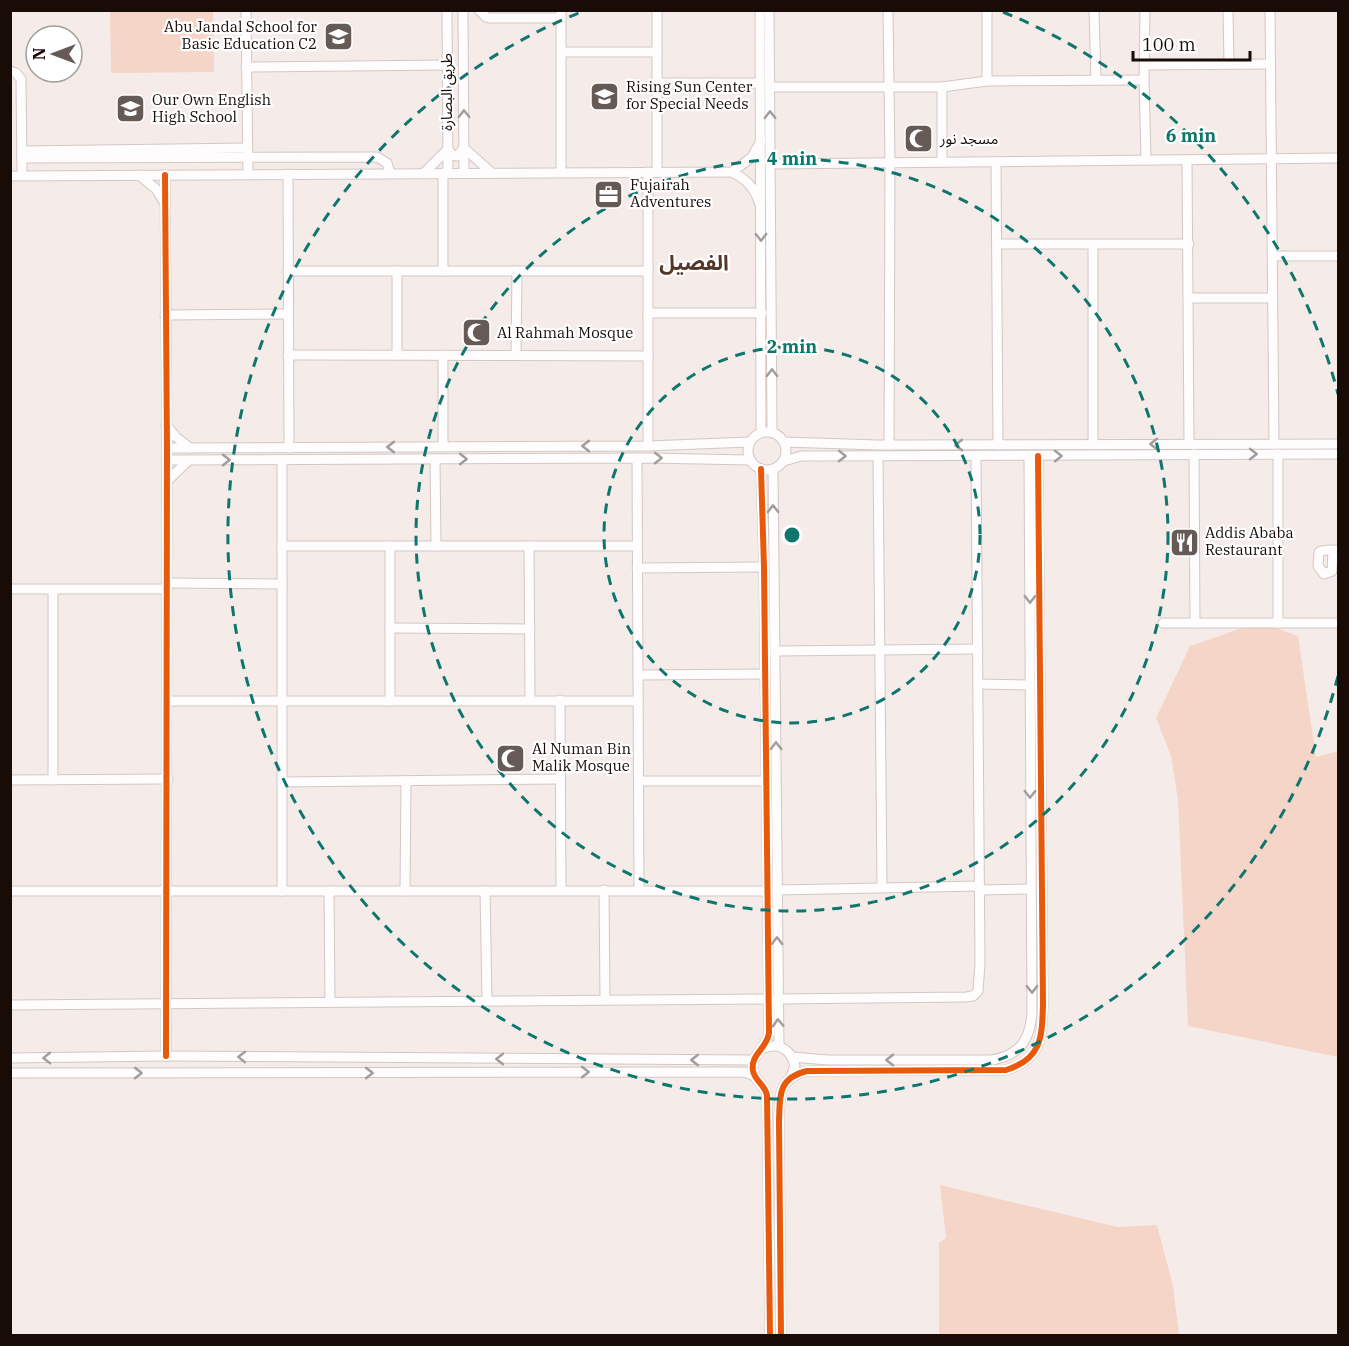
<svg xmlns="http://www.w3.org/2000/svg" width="1349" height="1346" font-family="'IBM Plex Serif','Noto Sans Arabic',serif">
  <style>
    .green { fill: #f5d5c8 }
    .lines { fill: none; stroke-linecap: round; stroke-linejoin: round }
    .minor-casing { stroke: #d3c7c3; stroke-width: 11 }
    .minor { stroke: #fefcfc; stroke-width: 9 }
    .cycleway-casing { stroke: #fff; stroke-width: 10 }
    .cycleway { stroke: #e8590c; stroke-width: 6 }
    .oneway { stroke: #a29c9a }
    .ring { fill: none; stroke: #0f766e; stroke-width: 3; stroke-dasharray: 10 8 }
    .labels { text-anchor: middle; stroke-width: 4.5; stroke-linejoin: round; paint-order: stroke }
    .poi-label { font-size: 15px; fill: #190c07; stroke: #fff; text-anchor: start }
    .street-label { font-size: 15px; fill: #190c07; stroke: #fff }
    .district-label { font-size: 21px; font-weight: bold; fill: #55372a; stroke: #fff }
    .centre { fill: #0f766e; stroke: #fff; stroke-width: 3 }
    .ring-label { font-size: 18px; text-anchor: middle; font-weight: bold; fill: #0f766e; stroke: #fff; stroke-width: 4.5; stroke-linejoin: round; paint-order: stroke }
  </style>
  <rect width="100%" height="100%" fill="#f5ece9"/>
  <g class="green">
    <path d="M110,11H213L214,72L111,73Z"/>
    <path d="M1260,622L1298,636L1316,757L1338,751V1057L1188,1026L1178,800L1171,756L1156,718L1190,646Z"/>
    <path d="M940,1185L1118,1227L1157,1225L1173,1286L1179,1335H939V1243L946,1238Z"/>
  </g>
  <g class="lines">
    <defs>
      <g id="minor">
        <path d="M246,10L248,174"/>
        <path d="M447,10L448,173"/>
        <path d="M463,10L464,173"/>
        <path d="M479,10L486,17L489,18H561"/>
        <path d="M561,10V172"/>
        <path d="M657,10V172"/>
        <path d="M760,10L761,432"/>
        <path d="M769,10L772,432"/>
        <path d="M888,10L890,163L889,445"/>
        <path d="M987,10V81"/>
        <path d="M1094,10L1096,80"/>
        <path d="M1145,10L1144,80L1146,160"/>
        <path d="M1228,10L1229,64"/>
        <path d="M1270,10L1274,444"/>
        <path d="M561,52H657"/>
        <path d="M1145,65L1270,64"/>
        <path d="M246,67L447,65"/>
        <path d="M10,71L16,73L21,79L22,175"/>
        <path d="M657,83H760"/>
        <path d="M770,87H942L987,81L1144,80"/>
        <path d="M942,87V162"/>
        <path d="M22,151L247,148"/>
        <path d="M22,158L377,157L387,163L390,173"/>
        <path d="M1187,160L1189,444"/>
        <path d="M996,162L998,445"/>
        <path d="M771,164L1338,158"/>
        <path d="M648,172V446"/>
        <path d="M732,172C745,179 754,186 759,202"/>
        <path d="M424,173L448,149L452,155L457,156L464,148L492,173"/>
        <path d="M288,174L289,448"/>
        <path d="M139,175L156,189L164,202"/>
        <path d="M165,175L167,448L166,1056"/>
        <path d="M10,176L732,172L752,157L761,141"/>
        <path d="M997,244H1189"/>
        <path d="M1093,245V444"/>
        <path d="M1272,256H1338"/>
        <path d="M288,271H648"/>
        <path d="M397,271V355"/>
        <path d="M443,271V173"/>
        <path d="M1189,298H1272"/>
        <path d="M648,313H762"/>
        <path d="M165,315L288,314"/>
        <path d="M288,355L648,356"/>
        <path d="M443,355V447"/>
        <path d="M516,355L517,271"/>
        <path d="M166,425L176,437L190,448"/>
        <circle cx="767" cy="451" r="19"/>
        <path d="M784,442L878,445L1338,444"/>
        <path d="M167,448L648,446L749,442"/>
        <path d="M1194,454L1195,623"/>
        <path d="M1278,454V623"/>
        <path d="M878,457L882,887"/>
        <path d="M637,458L639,890"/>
        <path d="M435,459L436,546"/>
        <path d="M167,460L649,458L750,460"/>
        <path d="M282,460V891"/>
        <path d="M784,461L801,456H821L1338,454"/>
        <path d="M761,469L764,567L769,1033C767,1049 750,1054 753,1071C755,1081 765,1085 767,1095L770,1336"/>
        <path d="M773,469L779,1046"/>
        <path d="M167,481L189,460"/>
        <path d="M282,546H637"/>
        <path d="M529,546L530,700"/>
        <path d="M1333,550L1332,571L1324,574L1318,566L1319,552C1324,549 1332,550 1338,550"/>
        <path d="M637,568L764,567"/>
        <path d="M167,583L282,584"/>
        <path d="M10,589H167"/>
        <path d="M53,590V780"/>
        <path d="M1163,623H1338"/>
        <path d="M390,628L530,629"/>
        <path d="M775,651L978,649"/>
        <path d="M638,675L765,674"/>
        <path d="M978,684L1029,685"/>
        <path d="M560,700L561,890"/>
        <path d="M167,701H638"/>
        <path d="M390,701V546"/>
        <path d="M10,780L168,779"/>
        <path d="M639,781H766"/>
        <path d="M282,782L560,779"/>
        <path d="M604,890L605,999"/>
        <path d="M777,890L980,886"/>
        <path d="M980,890L1030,889"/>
        <path d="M10,891H767"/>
        <path d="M329,891L330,1002"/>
        <path d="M405,891L406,781"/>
        <path d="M485,891L487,1000"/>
        <path d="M777,999L966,997L973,996L978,991L980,964L976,456"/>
        <path d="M10,1005L768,999"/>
        <path d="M764,1048C780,1042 791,1050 795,1066L790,1079"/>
        <path d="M792,1057L828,1060H992C1020,1055 1030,1040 1032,1013L1029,456"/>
        <path d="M10,1058L166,1056L754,1060"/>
        <path d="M10,1073L744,1072L755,1076"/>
        <path d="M781,1336L779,1122C780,1097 777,1078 807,1071L1006,1070C1042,1059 1042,1037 1043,1004L1038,456"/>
      </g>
    </defs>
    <use href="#minor" class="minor-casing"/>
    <use href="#minor" class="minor"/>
    <defs>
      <g id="cycleway">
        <path d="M165,175L167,448L166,1056"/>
        <path d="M761,469L764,567L769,1033C767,1049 750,1054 753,1071C755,1081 765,1085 767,1095L770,1336"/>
        <path d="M781,1336L779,1122C780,1097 777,1078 807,1071L1006,1070C1042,1059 1042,1037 1043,1004L1038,456"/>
      </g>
    </defs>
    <use href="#cycleway" class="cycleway-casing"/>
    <use href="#cycleway" class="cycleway"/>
  </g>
  <defs><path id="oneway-chevron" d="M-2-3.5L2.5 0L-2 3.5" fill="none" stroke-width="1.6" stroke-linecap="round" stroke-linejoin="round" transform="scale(1.5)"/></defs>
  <g class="oneway">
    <use href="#oneway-chevron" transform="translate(464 114) rotate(-91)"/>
    <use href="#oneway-chevron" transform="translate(770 115) rotate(-90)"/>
    <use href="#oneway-chevron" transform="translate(761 237) rotate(90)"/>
    <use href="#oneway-chevron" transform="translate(772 373) rotate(-90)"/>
    <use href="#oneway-chevron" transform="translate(1154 444) rotate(180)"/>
    <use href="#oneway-chevron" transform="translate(959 445) rotate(180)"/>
    <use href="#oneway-chevron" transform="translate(586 446) rotate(180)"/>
    <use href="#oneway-chevron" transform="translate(391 447) rotate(180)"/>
    <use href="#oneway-chevron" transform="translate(1253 454)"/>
    <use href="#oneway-chevron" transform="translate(842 456) rotate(1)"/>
    <use href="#oneway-chevron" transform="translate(1058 456) rotate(-1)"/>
    <use href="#oneway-chevron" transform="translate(658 458)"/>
    <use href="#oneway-chevron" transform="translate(463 459)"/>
    <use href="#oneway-chevron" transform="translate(226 460)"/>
    <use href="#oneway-chevron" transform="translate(773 509) rotate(-91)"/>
    <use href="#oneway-chevron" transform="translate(1030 599) rotate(90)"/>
    <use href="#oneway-chevron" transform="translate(776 746) rotate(-90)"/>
    <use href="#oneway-chevron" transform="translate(1030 794) rotate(90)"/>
    <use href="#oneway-chevron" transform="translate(777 941) rotate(-90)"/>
    <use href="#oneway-chevron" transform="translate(1032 989) rotate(89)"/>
    <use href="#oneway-chevron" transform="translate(778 1023) rotate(-92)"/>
    <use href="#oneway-chevron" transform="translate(242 1057) rotate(-179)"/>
    <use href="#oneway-chevron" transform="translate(47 1058) rotate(179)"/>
    <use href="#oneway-chevron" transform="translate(500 1059) rotate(-180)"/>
    <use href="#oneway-chevron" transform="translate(695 1060) rotate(-180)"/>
    <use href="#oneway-chevron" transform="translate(890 1060) rotate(180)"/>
    <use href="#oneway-chevron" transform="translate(585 1072)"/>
    <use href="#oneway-chevron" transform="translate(138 1073)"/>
    <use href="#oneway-chevron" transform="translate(369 1073)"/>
  </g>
  <g class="ring">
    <circle cx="792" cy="535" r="188"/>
    <circle cx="792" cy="535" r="376"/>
    <path d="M1338 676A564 564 0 1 1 581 12M1003 12A564 564 0 0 1 1338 394"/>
  </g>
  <defs>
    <symbol id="school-square" viewBox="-11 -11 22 22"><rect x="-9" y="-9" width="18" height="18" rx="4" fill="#665a56" stroke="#fff"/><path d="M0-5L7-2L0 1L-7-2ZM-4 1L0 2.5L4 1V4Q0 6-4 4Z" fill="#fff"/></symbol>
    <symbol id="mosque-square" viewBox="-11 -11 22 22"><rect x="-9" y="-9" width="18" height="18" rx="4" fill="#665a56" stroke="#fff"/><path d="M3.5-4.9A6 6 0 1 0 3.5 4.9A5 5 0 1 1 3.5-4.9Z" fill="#fff"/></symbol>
    <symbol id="office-square" viewBox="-11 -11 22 22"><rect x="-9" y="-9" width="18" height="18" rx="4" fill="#665a56" stroke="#fff"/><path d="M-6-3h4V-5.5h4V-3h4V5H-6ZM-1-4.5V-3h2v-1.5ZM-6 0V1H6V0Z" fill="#fff"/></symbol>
    <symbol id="restaurant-square" viewBox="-11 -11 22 22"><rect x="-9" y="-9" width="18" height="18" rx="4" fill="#665a56" stroke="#fff"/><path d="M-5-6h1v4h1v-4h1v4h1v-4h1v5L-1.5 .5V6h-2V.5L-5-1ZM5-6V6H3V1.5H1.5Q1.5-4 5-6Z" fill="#fff"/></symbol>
  </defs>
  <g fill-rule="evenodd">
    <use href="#school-square" x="322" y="20" width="33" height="33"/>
    <use href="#school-square" x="588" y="80" width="33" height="33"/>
    <use href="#school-square" x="114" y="92" width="33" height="33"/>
    <use href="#mosque-square" x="902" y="122" width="33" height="33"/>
    <use href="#office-square" x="592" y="178" width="33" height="33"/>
    <use href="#mosque-square" x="460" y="316" width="33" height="33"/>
    <use href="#restaurant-square" x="1168" y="526" width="33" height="33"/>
    <use href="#mosque-square" x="494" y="742" width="33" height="33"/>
  </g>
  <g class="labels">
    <g class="poi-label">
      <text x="317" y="32" text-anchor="end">Abu Jandal School for<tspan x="317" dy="17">Basic Education C2</tspan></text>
      <text x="626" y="92">Rising Sun Center<tspan x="626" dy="17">for Special Needs</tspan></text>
      <text x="152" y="105">Our Own English<tspan x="152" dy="17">High School</tspan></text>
      <text x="940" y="144">مسجد نور</text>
      <text x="630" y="190">Fujairah<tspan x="630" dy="17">Adventures</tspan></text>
      <text x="497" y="338">Al Rahmah Mosque</text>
      <text x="1205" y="538">Addis Ababa<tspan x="1205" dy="17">Restaurant</tspan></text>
      <text x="532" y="754">Al Numan Bin<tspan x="532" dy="17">Malik Mosque</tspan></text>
    </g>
    <g class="street-label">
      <text transform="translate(447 92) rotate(-90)" y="5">طريق البصارة</text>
    </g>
    <g class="district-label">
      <text x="694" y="270">الفصيل</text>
    </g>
  </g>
  <circle cx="792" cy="535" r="9" class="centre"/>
  <g class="ring-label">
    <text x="1191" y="142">6 min</text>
    <text x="792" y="165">4 min</text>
    <text x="792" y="353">2 min</text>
  </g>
  <rect width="1349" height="1346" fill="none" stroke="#190c07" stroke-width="24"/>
  <g transform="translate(54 54) rotate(270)"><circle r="28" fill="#ffffff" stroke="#a39e9c" stroke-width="1.5"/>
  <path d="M0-4.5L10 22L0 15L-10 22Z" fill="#665a56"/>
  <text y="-9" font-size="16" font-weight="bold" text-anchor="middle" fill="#190c07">N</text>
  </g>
  <path d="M1133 51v9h117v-9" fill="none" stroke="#190c07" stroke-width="3"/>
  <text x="1142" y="51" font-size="18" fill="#190c07" stroke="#ffffff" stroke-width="4.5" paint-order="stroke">100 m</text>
</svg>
